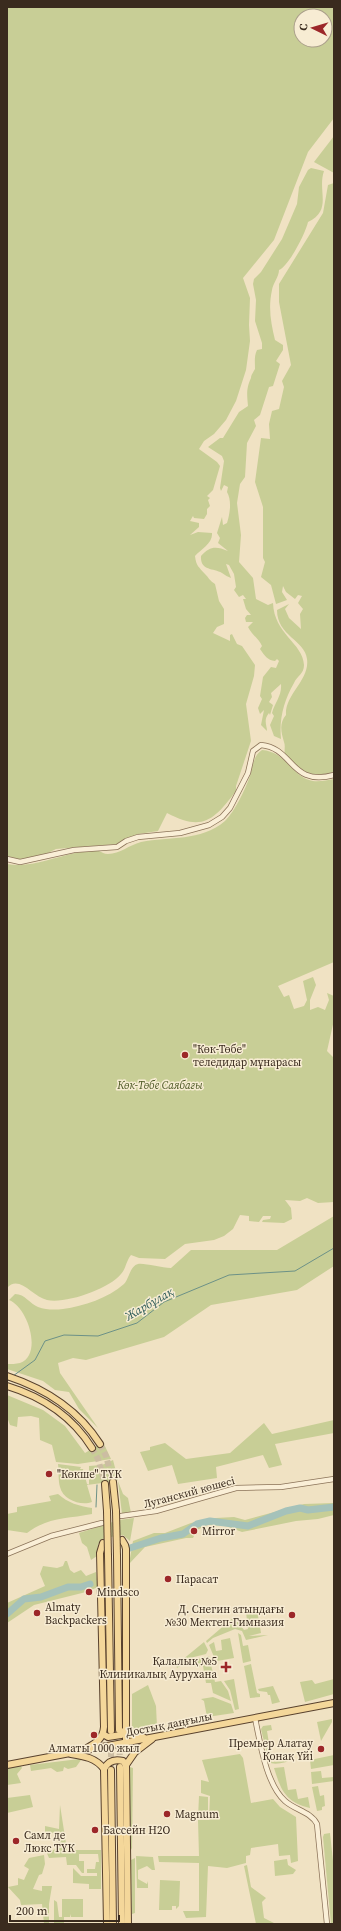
<svg xmlns="http://www.w3.org/2000/svg" width="341" height="1931" font-family="'Source Serif 4',serif">
  <style>
    .green { fill: #c8ce96; fill-rule: evenodd }
    .lines { fill: none; stroke-linecap: round; stroke-linejoin: round }
    .stream { stroke: #6c9187; stroke-width: 1 }
    .river { stroke: #a5c2ba; stroke-width: 7 }
    .major-tunnel { stroke: #ccbda2; stroke-width: 6; stroke-dasharray: 6 3; stroke-linecap: butt }
    .minor-casing { stroke: #8b7359; stroke-width: 6 }
    .major-casing { stroke: #58412d; stroke-width: 8 }
    .minor { stroke: #faefd7; stroke-width: 4.5 }
    .major { stroke: #f4d79a; stroke-width: 6 }
    .major-bridge-casing { stroke: #58412d; stroke-width: 8; stroke-linecap: butt }
    .major-bridge { stroke: #f4d79a; stroke-width: 6 }
    .poi-dot { fill: #9c2729; stroke: #f7ecd3; stroke-width: 1.5 }
    .labels { text-anchor: middle; stroke-width: 3; stroke-linejoin: round; paint-order: stroke }
    .poi-label { font-size: 11px; fill: #3a2b1e; stroke: #f7ecd3; text-anchor: start }
    .park-label { font-size: 11px; font-style: italic; fill: #4b5723; stroke: #f7ecd3 }
    .street-label { font-size: 11px; fill: #3a2b1e; stroke: #f7ecd3 }
    .water-label { font-size: 12px; font-style: italic; fill: #2c5a57; stroke: #f7ecd3 }
  </style>
  <rect width="100%" height="100%" fill="#f0e2c3"/>
  <g class="green">
    <path d="M7,7H334V118L308,152L274,240L243,278L250,298L249,325L250,341L246,370L236,401L226,420L214,434L204,441L199,449L217,462L220,466L213,490L207,496L210,498L208,500L210,506L207,509V514L204,519L194,518L193,516L190,521L199,523V527L190,535L198,532L212,533C213,543 201,549 195,556C196,566 199,567 205,574C209,578 210,581 215,584L219,601L224,609V624L217,627L213,633L230,641V635L232,634L237,644L242,646L255,665L254,676L246,704L251,741L236,786V791C214,820 203,832 167,813L158,831L138,834L117,844L56,849L46,854L32,858L19,859L7,856ZM301,16H325V40H301Z"/>
    <path d="M334,136V173L314,162Z"/>
    <path d="M311,168L324,171C317,191 333,210 308,222C306,232 289,266 279,270C279,277 273,283 272,290C268,308 271,323 275,340L283,345V350L276,361L280,364L273,386L269,387L260,415L254,420L256,426L247,443L245,477L240,484L237,503L241,535L239,562L253,578L256,599L268,605L273,603C274,634 303,643 304,665C304,674 297,676 294,683C284,700 279,719 281,739L274,736L270,725L274,716L272,713C275,702 282,696 281,684L271,693L272,697L269,702L273,705L270,715L269,713C263,720 267,725 267,731L261,725L264,710L260,714L258,708L262,699L260,696L263,677L271,667L276,668L279,661L277,659L275,661C267,660 265,656 260,649L262,646C259,639 252,635 248,627L253,622H246L245,618L247,615H251L246,609L243,599H246L243,595L239,597L234,590L236,587L234,574L229,565L226,564L231,578C228,577 225,575 222,573C213,568 200,571 201,556C210,546 216,546 228,551L218,543L220,538L217,533L222,517L223,525L227,523C230,513 232,501 227,492L228,487L224,485L221,491L220,488L224,461L222,456L208,447L220,438H223L239,412L248,406C247,394 246,389 251,378C251,375 254,371 255,369C255,362 254,356 257,350L262,349V343L255,321L256,300L253,284L254,279L261,272L282,239L297,204L299,187L308,170Z"/>
    <path d="M334,183V772C317,776 309,776 296,765C293,763 288,760 286,757C283,752 286,747 284,742C281,732 279,723 286,715C285,694 310,680 307,659C305,640 277,636 277,610L289,604L285,609L289,618L301,629L300,614L303,609L298,603L302,596L298,595L295,599L286,592L283,586L282,592L287,600L276,604L271,585L261,577L265,562L263,558V507L255,482L261,438L270,439L269,424L272,411L279,409L284,387L282,381L291,365L279,302V284L323,213L328,185Z"/>
    <path d="M262,750C286,752 292,775 309,780C317,783 326,780 334,779V962L278,986L284,997L289,995L294,1009L304,1006L307,1000L303,981L313,977L316,985L310,1000V1010L318,1007L325,1010L329,1000L327,993L334,996V1020L327,1051L334,1058V1202L318,1203L307,1198L300,1201L285,1200L291,1208L292,1219L284,1223L262,1222L263,1220L270,1219L271,1216H263L259,1222L249,1221V1216L240,1215L233,1229L224,1236L214,1240L185,1244L165,1259L139,1258L131,1255C126,1261 126,1269 121,1274C109,1289 66,1304 47,1300C33,1297 19,1274 7,1288V864C30,868 52,858 75,853C82,852 92,850 99,851C102,852 104,854 108,854C120,854 129,845 141,842C170,836 200,842 225,821C235,811 245,790 250,776C253,766 253,756 262,750Z"/>
    <path d="M334,1216V1266L297,1290L211,1305L164,1337L86,1360L73,1358L58,1363L60,1373L98,1428L79,1409L69,1392L55,1390L43,1381L7,1369V1364C11,1364 16,1364 20,1363C43,1355 28,1307 9,1300L15,1294C25,1294 30,1304 38,1307C46,1310 55,1310 63,1309C84,1306 108,1298 124,1284C129,1279 130,1266 138,1264C145,1263 161,1268 171,1268L191,1250H277Z"/>
    <path d="M7,1395L43,1410L65,1426L85,1453L103,1442L111,1459L78,1464L56,1462L52,1445L40,1440L39,1418L31,1416L18,1417L17,1427L10,1425L7,1417Z"/>
    <path d="M334,1420V1433L275,1444L282,1465L269,1468L263,1455L216,1467L217,1478L178,1484L172,1465L148,1471L140,1452L150,1450V1447L165,1443L186,1459L230,1453L264,1423L272,1434Z"/>
    <path d="M113,1460L118,1479L117,1481L87,1485L92,1502C81,1506 63,1500 60,1487C58,1480 59,1471 58,1464L81,1467L80,1469H83L87,1484L89,1485V1466L102,1465Z"/>
    <path d="M118,1481L123,1494L128,1498L131,1513L122,1514Z"/>
    <path d="M58,1494C68,1503 79,1506 92,1508V1514C67,1519 48,1517 27,1533L7,1530V1514L17,1512V1507L51,1501L49,1496Z"/>
    <path d="M334,1503V1515L318,1519L296,1521L242,1532L226,1526L207,1525L197,1530L193,1538H186L145,1547L129,1564L133,1541L154,1533H165L191,1523L216,1518L234,1517L245,1520L304,1504Z"/>
    <path d="M134,1518L130,1541L123,1535L105,1538L98,1544L97,1556L91,1560L87,1547L82,1543L79,1533L119,1520Z"/>
    <path d="M65,1561H67L70,1570L74,1573L81,1570L86,1576L96,1572L98,1587L86,1592L34,1605L7,1623V1603L45,1586L40,1574L43,1566L57,1568L63,1566Z"/>
    <path d="M257,1610L261,1633L249,1636L268,1635L246,1640L242,1631L235,1629L213,1638L207,1643L206,1641L234,1617L244,1630L248,1629L246,1612Z"/>
    <path d="M238,1633L241,1635L243,1646L248,1645L251,1661L243,1663Z"/>
    <path d="M230,1638L234,1658L217,1661L214,1657L209,1645L214,1642L216,1651L222,1650L221,1640Z"/>
    <path d="M204,1642L208,1650L206,1654L194,1657L177,1668L176,1665Z"/>
    <path d="M209,1656L215,1682L221,1681L228,1691L231,1701L213,1693L211,1683H206L203,1666L195,1667L194,1660Z"/>
    <path d="M251,1664L257,1693L260,1694V1697L250,1698L244,1666Z"/>
    <path d="M234,1679L239,1709L235,1710L230,1690L224,1681Z"/>
    <path d="M334,1679V1694L305,1702L300,1682L312,1680L315,1684Z"/>
    <path d="M148,1685L156,1706L157,1727L140,1731L132,1728V1694Z"/>
    <path d="M273,1686L280,1702L272,1704L270,1695H268L267,1692L259,1691L258,1689Z"/>
    <path d="M213,1697L231,1704L234,1713L207,1717L204,1701L201,1699Z"/>
    <path d="M332,1719V1722L321,1741L317,1722Z"/>
    <path d="M271,1725L272,1730L267,1731L272,1762L293,1759C288,1762 274,1766 269,1762L261,1729L263,1726Z"/>
    <path d="M240,1754L243,1758L251,1803L273,1799L280,1807L296,1817L298,1861L291,1863L290,1855L279,1856L278,1844L251,1848L250,1855L246,1856V1863L227,1868L208,1866L206,1917L186,1918L183,1911H199V1863L159,1862L158,1856H199L198,1820H209L210,1796L201,1793V1780L209,1782L202,1760Z"/>
    <path d="M334,1755V1765L311,1769L310,1760Z"/>
    <path d="M79,1759L81,1760L76,1767L68,1769L64,1767L63,1771L57,1772L51,1768L31,1771L30,1765Z"/>
    <path d="M21,1766L22,1768L17,1774L21,1783L7,1785V1768Z"/>
    <path d="M130,1767L133,1768L132,1850L130,1846Z"/>
    <path d="M284,1767L288,1790L296,1789L298,1799L308,1797L310,1808C285,1802 281,1790 274,1768Z"/>
    <path d="M321,1771L322,1778L334,1777V1781L312,1784L311,1772Z"/>
    <path d="M318,1786L320,1796L324,1795L325,1806L322,1807V1810L317,1811L312,1787Z"/>
    <path d="M30,1795L33,1807L7,1813V1798Z"/>
    <path d="M199,1796L208,1797V1818H198Z"/>
    <path d="M60,1805L67,1850H101V1889H89V1884L73,1883V1868L81,1876H97V1873H87V1869H95L96,1862H99L98,1854H79V1861H84V1873H82L76,1865H67L66,1857L49,1858L46,1851L59,1849L56,1833L45,1832V1826L59,1829Z"/>
    <path d="M330,1833L334,1870V1924H331L323,1837L324,1834Z"/>
    <path d="M44,1855L45,1864L42,1874L39,1875L33,1889L42,1891V1886H52L49,1904V1924H44L42,1904L21,1905L20,1900L8,1887L18,1885V1878L24,1880L29,1869L24,1866L29,1858Z"/>
    <path d="M136,1856L153,1857L155,1870H152L147,1866L138,1870V1879L147,1884L148,1881V1888H137Z"/>
    <path d="M135,1858V1913L132,1914L131,1860Z"/>
    <path d="M287,1859L288,1865L296,1870L293,1874L275,1876L274,1861Z"/>
    <path d="M247,1865L251,1887L266,1898L262,1902L264,1918L276,1924H256L244,1866Z"/>
    <path d="M160,1880L180,1881L179,1906L176,1909V1906H172V1910H159Z"/>
    <path d="M62,1899H70V1909V1899H83V1917H71L70,1914V1917H64V1924H54V1900L57,1902L59,1917H62Z"/>
  </g>
  <g class="lines">
    <g class="stream">
      <path d="M13,1376L35,1360L45,1341L64,1335L98,1336L137,1323L164,1302L229,1275L295,1271L334,1248"/>
      <path d="M7,1382L10,1379"/>
      <path d="M96,1507L97,1485"/>
    </g>
    <g class="river">
      <path d="M130,1548L161,1538L183,1534L197,1524L210,1521L248,1526L286,1511L300,1508L308,1510L334,1507"/>
      <path d="M7,1614L24,1599L41,1597L68,1587H81L90,1584"/>
    </g>
    <g class="major-tunnel">
      <path d="M100,1444L106,1456L113,1482"/>
      <path d="M92,1448L98,1459L105,1484"/>
      <path d="M119,1731L120,1766"/>
      <path d="M111,1733V1770"/>
    </g>
    <defs>
      <g id="minor">
        <path d="M7,859L20,862L74,850L117,847L126,841L138,837L180,833L209,825L222,817L230,808L248,773L253,751L261,745C294,748 290,787 334,775"/>
        <path d="M121,1516L156,1511L236,1488L281,1487L334,1479"/>
        <path d="M7,1554L51,1536L102,1523"/>
        <path d="M255,1718C260,1742 266,1784 285,1801C295,1810 311,1812 317,1824L327,1924"/>
      </g>
      <g id="major">
        <path d="M7,1376C46,1389 78,1409 100,1444"/>
        <path d="M7,1386C43,1397 72,1416 92,1448"/>
        <path d="M113,1482L116,1511"/>
        <path d="M105,1484L107,1511"/>
        <path d="M122,1540L125,1545L126,1549V1742"/>
        <path d="M108,1556L111,1731"/>
        <path d="M117,1556L119,1730"/>
        <path d="M126,1729L131,1735L143,1737"/>
        <path d="M103,1734L108,1737L121,1735L126,1729"/>
        <path d="M87,1748C96,1743 103,1739 104,1727L100,1553L103,1543"/>
        <path d="M71,1754C84,1756 96,1758 104,1769"/>
        <path d="M7,1765L334,1703"/>
        <path d="M120,1767L122,1924"/>
        <path d="M104,1769L107,1924"/>
        <path d="M104,1769C108,1761 115,1759 123,1761L126,1765"/>
        <path d="M111,1770L113,1924"/>
        <path d="M128,1924L126,1765L135,1752L152,1739"/>
      </g>
    </defs>
    <use href="#minor" class="minor-casing"/>
    <use href="#major" class="major-casing"/>
    <use href="#minor" class="minor"/>
    <use href="#major" class="major"/>
    <defs>
      <g id="major-bridge">
        <path d="M107,1511L108,1556"/>
        <path d="M116,1511L117,1556"/>
      </g>
    </defs>
    <use href="#major-bridge" class="major-bridge-casing"/>
    <use href="#major-bridge" class="major-bridge"/>
  </g>
  <g class="poi-dot">
    <circle cx="185" cy="1055" r="4"/>
    <circle cx="49" cy="1474" r="4"/>
    <circle cx="194" cy="1531" r="4"/>
    <circle cx="168" cy="1579" r="4"/>
    <circle cx="89" cy="1592" r="4"/>
    <circle cx="37" cy="1613" r="4"/>
    <circle cx="292" cy="1615" r="4"/>
    <path d="M224 1661h4v4h4v4h-4v4h-4v-4h-4v-4h4z"/>
    <circle cx="94" cy="1735" r="4"/>
    <circle cx="321" cy="1749" r="4"/>
    <circle cx="167" cy="1814" r="4"/>
    <circle cx="95" cy="1830" r="4"/>
    <circle cx="16" cy="1841" r="4"/>
  </g>
  <g class="labels">
    <g class="poi-label">
      <text x="193" y="1053">"Көк-Төбе"<tspan x="193" dy="13">теледидар мұнарасы</tspan></text>
      <text x="57" y="1478">"Көкше" ТҮК</text>
      <text x="202" y="1535">Mirror</text>
      <text x="176" y="1583">Парасат</text>
      <text x="97" y="1596">Mindsco</text>
      <text x="45" y="1611">Almaty<tspan x="45" dy="13">Backpackers</tspan></text>
      <text x="284" y="1613" text-anchor="end">Д. Снегин атындағы<tspan x="284" dy="13">№30 Мектеп-Гимназия</tspan></text>
      <text x="217" y="1665" text-anchor="end">Қалалық №5<tspan x="217" dy="13">Клиникалық Аурухана</tspan></text>
      <text x="313" y="1747" text-anchor="end">Премьер Алатау<tspan x="313" dy="13">Қонақ Үйі</tspan></text>
      <text x="94" y="1752" text-anchor="middle">Алматы 1000 жыл</text>
      <text x="175" y="1818">Magnum</text>
      <text x="103" y="1834">Бассейн H2O</text>
      <text x="24" y="1839">Самл де<tspan x="24" dy="13">Люкс ТҮК</tspan></text>
    </g>
    <g class="park-label">
      <text x="160" y="1089">Көк-Төбе Саябағы</text>
    </g>
    <g class="street-label">
      <text transform="translate(189 1492) rotate(-15)" y="4">Луганский көшесі</text>
      <text transform="translate(169 1724) rotate(-11)" y="4">Достық даңғылы</text>
    </g>
    <g class="water-label">
      <text transform="translate(149 1304) rotate(-30)" y="4">Жарбұлақ</text>
    </g>
  </g>
  <rect width="341" height="1931" fill="none" stroke="#3a2b1e" stroke-width="16"/>
  <g transform="translate(313 28) rotate(275)"><circle r="19" fill="#f7ecd3" stroke="#ab9f8b"/>
  <path d="M0-3L7 15L0 10L-7 15Z" fill="#9c2729"/>
  <text y="-6" font-size="11" font-weight="bold" text-anchor="middle" fill="#3a2b1e">С</text>
  </g>
  <path d="M10 1915v6h109v-6" fill="none" stroke="#3a2b1e" stroke-width="2"/>
  <text x="16" y="1915" font-size="12" fill="#3a2b1e" stroke="#f7ecd3" stroke-width="3" paint-order="stroke">200 m</text>
</svg>
